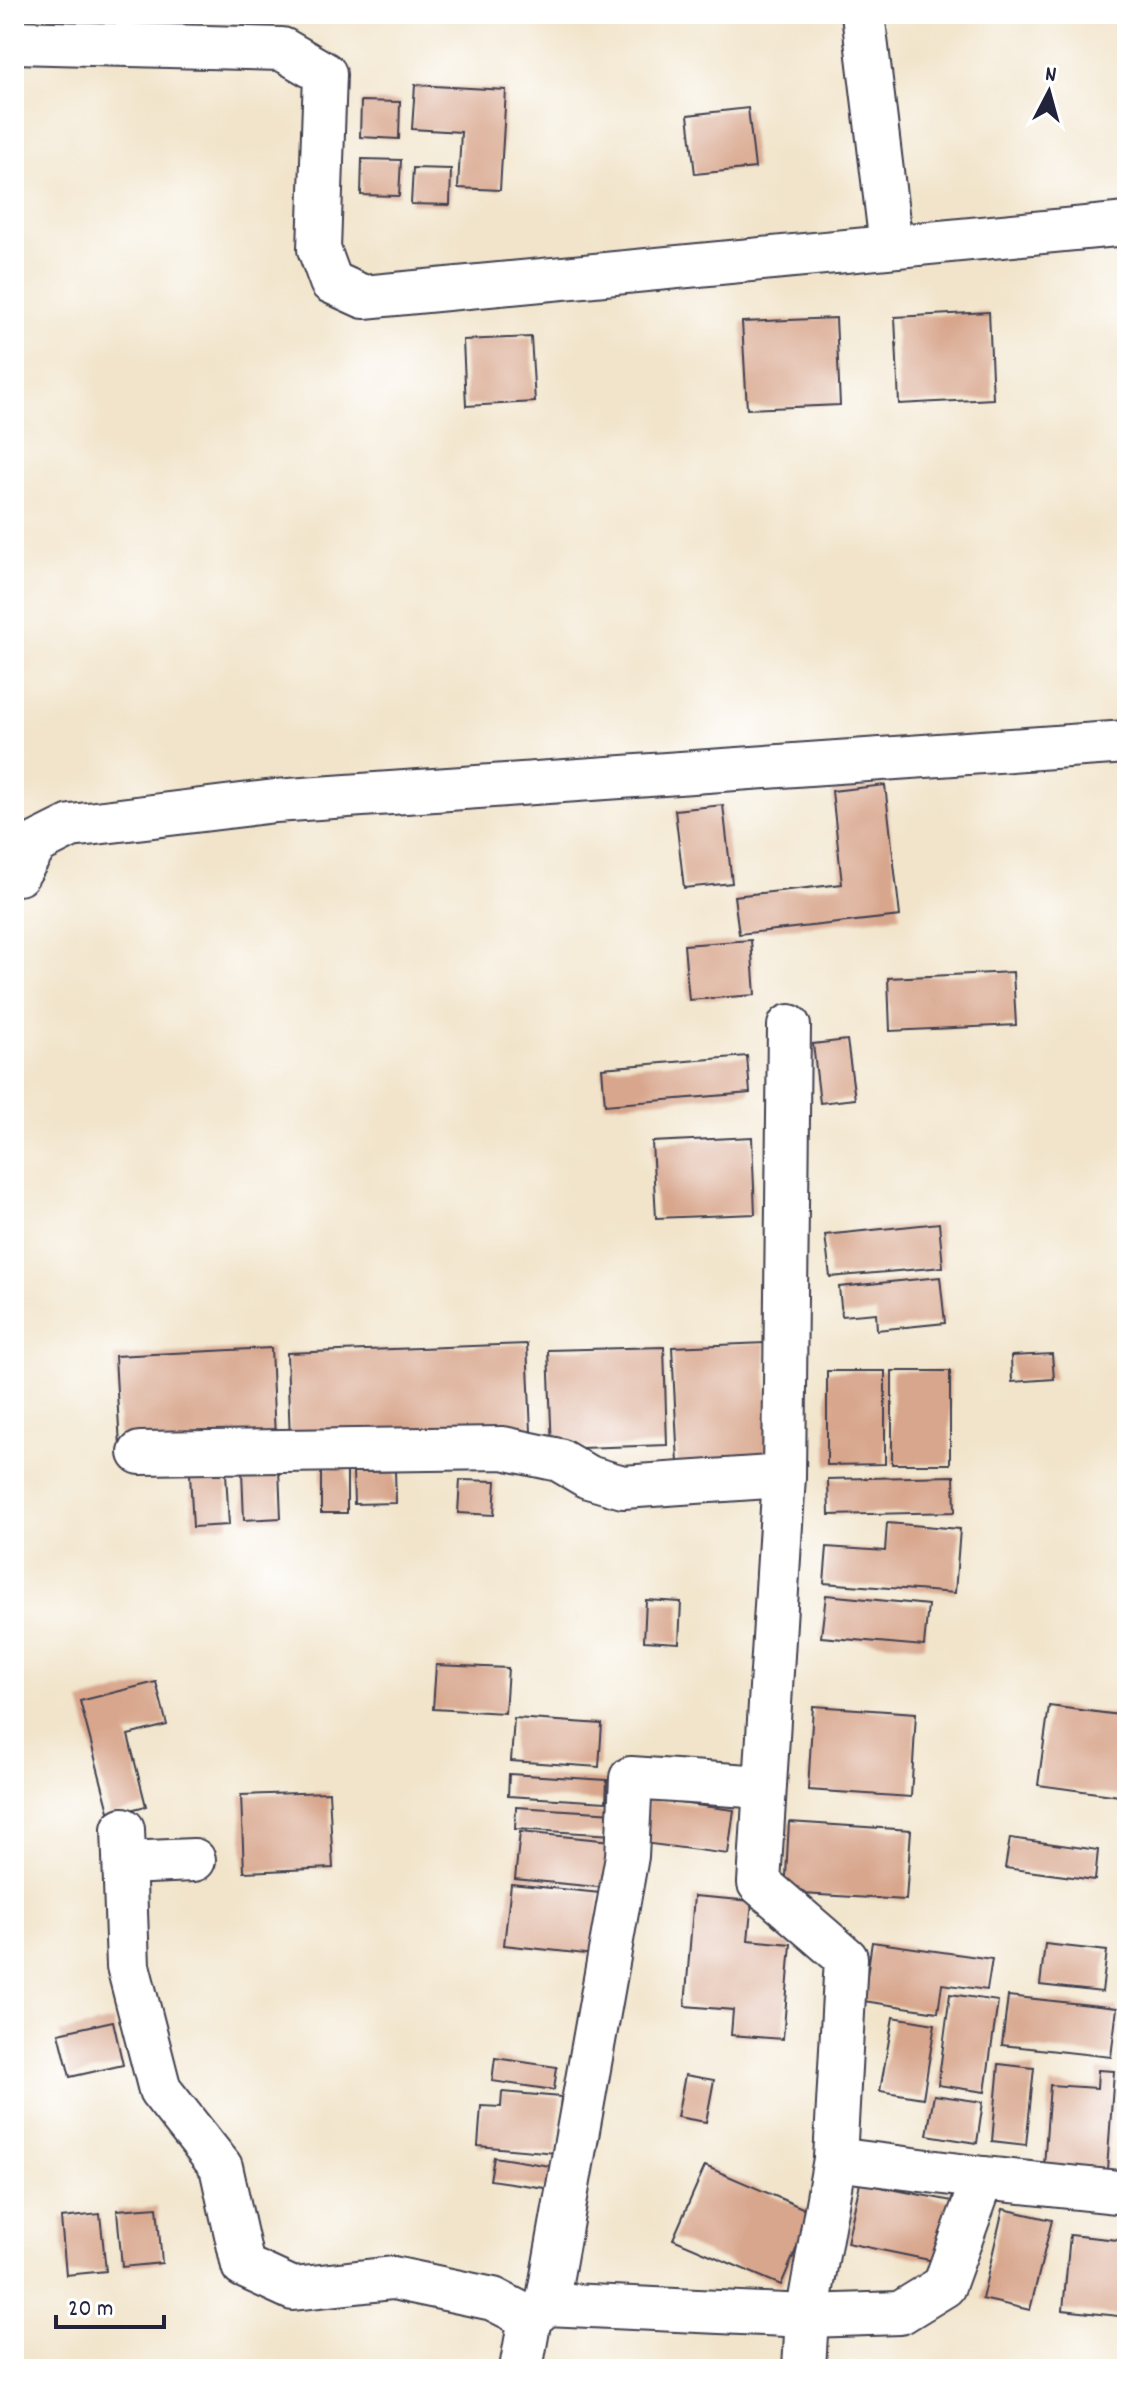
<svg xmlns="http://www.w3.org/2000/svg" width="1141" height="2383" font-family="Dekko,sans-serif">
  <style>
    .building { fill: #d8a68c }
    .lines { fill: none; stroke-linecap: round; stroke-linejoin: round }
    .minor-casing { stroke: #413f50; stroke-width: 46 }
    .minor { stroke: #fff; stroke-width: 42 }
  </style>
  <rect width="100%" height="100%" fill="#fff"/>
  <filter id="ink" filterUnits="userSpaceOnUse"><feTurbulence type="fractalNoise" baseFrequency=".0125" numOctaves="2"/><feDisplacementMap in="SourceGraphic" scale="16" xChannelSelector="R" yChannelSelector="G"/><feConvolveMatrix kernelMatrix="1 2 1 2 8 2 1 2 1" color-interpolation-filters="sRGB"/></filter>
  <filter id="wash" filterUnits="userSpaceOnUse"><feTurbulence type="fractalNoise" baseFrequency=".006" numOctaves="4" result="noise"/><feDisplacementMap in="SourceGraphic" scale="32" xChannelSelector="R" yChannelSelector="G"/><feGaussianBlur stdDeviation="1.8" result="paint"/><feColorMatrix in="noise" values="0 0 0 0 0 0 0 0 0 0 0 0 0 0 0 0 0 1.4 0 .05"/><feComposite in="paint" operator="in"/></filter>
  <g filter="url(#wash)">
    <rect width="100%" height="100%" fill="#f1e4ca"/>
    <g id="blocks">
      <g class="building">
        <path d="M415,85L506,90L500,190L458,188L461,132L412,129Z"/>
        <path d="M361,101L400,102L399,139L360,137Z"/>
        <path d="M748,108L755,168L695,174L688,115Z"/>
        <path d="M362,159L401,160L399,196L361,195Z"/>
        <path d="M413,168L451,169L450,205L411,204Z"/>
        <path d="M989,312L993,399L899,404L895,317Z"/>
        <path d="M836,318L840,405L747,409L742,322Z"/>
        <path d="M531,337L535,402L466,406L463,340Z"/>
        <path d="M885,785L900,916L739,934L734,896L842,884L832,791Z"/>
        <path d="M723,805L732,883L684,888L675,810Z"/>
        <path d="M751,940L755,995L689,1000L684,945Z"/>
        <path d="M1013,972L1016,1025L890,1031L888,978Z"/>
        <path d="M847,1040L855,1099L820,1103L813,1044Z"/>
        <path d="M747,1056L750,1093L605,1105L602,1068Z"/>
        <path d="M752,1137L755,1214L656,1218L652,1142Z"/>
        <path d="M939,1223L943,1267L830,1277L825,1235Z"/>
        <path d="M940,1277L945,1323L877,1330L876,1313L842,1316L839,1287Z"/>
        <path d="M765,1343L770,1459L678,1463L672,1347Z"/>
        <path d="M527,1344L531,1432L290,1442L287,1353Z"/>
        <path d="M664,1347L667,1445L552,1449L548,1350Z"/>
        <path d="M271,1348L275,1438L120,1447L115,1356Z"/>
        <path d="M1052,1354L1054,1379L1012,1382L1011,1356Z"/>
        <path d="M827,1371H885V1464L827,1465Z"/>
        <rect x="892" y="1371" width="58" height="93"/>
        <path d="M347,1467V1513H321V1468Z"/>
        <path d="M279,1469L281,1518L244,1520L242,1471Z"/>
        <path d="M395,1471L396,1503L354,1504L353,1472Z"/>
        <path d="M226,1473L229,1525L193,1527L190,1474Z"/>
        <path d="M954,1476L955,1512L829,1515L828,1479Z"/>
        <path d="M460,1480L496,1481L494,1515L458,1513Z"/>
        <path d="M887,1523L960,1529L955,1593L824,1583L827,1547L885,1551Z"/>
        <path d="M826,1595L928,1605L924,1646L821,1637Z"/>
        <path d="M646,1600L681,1602L679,1643L644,1641Z"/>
        <path d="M436,1665L508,1668L505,1713L433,1709Z"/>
        <path d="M156,1682L167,1725L128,1735L146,1806L110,1815L80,1701Z"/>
        <path d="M813,1706L916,1713L911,1797L808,1790Z"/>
        <path d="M1049,1706L1127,1716V1797L1038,1785Z"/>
        <path d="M514,1718L602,1724L599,1767L511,1761Z"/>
        <path d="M509,1774L607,1780L606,1802L508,1796Z"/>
        <path d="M329,1792L333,1868L244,1872L241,1795Z"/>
        <path d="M648,1799L734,1810L728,1854L643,1843Z"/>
        <path d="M516,1807L615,1813L613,1835L515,1829Z"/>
        <path d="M789,1822L911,1830L906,1900L785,1893Z"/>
        <path d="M520,1832L611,1841L607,1888L515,1879Z"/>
        <path d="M1010,1838L1098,1850L1095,1880L1005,1868Z"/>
        <path d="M511,1884L600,1893L594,1955L504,1945Z"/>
        <path d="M694,1896L752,1901L748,1940L791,1944L783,2039L731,2035L733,2010L685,2006Z"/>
        <path d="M872,1942L992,1959L987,1990L942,1984L938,2012L863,2001Z"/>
        <path d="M1045,1944L1107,1951L1102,1992L1040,1985Z"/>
        <path d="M950,1994L998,2001L985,2092L938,2085Z"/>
        <path d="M1008,1996L1117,2008L1111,2057L1002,2045Z"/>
        <path d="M893,2017L935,2024L923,2098L880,2091Z"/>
        <path d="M113,2021L123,2065L70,2077L59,2033Z"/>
        <path d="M495,2058L557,2067L554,2090L492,2081Z"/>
        <path d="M999,2064L1034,2068L1026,2145L992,2141Z"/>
        <path d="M1098,2070L1114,2071L1107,2170L1044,2166L1050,2085L1097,2088Z"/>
        <path d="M685,2075L714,2080L706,2122L677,2117Z"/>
        <path d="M502,2092L561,2097L556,2153L478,2146L481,2106L501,2107Z"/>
        <path d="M934,2095L983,2102L977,2143L927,2135Z"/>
        <path d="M494,2157L556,2167L552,2189L490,2180Z"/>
        <path d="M705,2166L812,2212L781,2285L673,2239Z"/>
        <path d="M860,2183L952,2201L939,2262L847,2243Z"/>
        <path d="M157,2207L162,2263L122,2267L117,2210Z"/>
        <path d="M1003,2209L1052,2220L1030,2310L982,2299Z"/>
        <path d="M100,2214L106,2271L66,2275L61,2218Z"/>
        <path d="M1070,2235L1127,2241V2317L1063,2310Z"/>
      </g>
    </g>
  </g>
  <g filter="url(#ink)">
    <use href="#blocks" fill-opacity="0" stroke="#413f50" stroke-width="2"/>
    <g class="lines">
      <defs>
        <g id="minor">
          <path d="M863,14L891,246"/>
          <path d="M14,42L282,49L325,74L319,249L331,282L364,297L1127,224"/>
          <path d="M14,874H18L37,843L71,826L275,801L1127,742"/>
          <path d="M789,1026L784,1476L759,1883L846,1958L835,2159L807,2316L804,2369"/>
          <path d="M140,1453L503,1448L559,1460L588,1477L623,1487L784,1476"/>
          <path d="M123,1829L128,1966L160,2090L221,2167L243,2266L293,2289L393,2278L493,2299L530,2318"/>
          <path d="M125,1863L194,1860"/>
          <path d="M835,2159L983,2178"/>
          <path d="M547,2304L627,1856L631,1778L764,1787"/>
          <path d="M521,2369L530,2318L547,2304L807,2316L900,2313L944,2286L983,2178L1127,2193"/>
        </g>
      </defs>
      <use href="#minor" class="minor-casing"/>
      <use href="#minor" class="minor"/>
    </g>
  </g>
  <rect width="1141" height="2383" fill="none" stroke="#fff" stroke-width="48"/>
  <g transform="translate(1049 92) rotate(6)" stroke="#ffffff" stroke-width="6" paint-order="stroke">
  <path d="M0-6L14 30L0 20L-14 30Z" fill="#22223b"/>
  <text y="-12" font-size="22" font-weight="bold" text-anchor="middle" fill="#22223b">N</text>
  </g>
  <path d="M56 2315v12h108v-12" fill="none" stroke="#22223b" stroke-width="4"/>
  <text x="68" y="2315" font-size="24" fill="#22223b" stroke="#ffffff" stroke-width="6" paint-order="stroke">20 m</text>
</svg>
